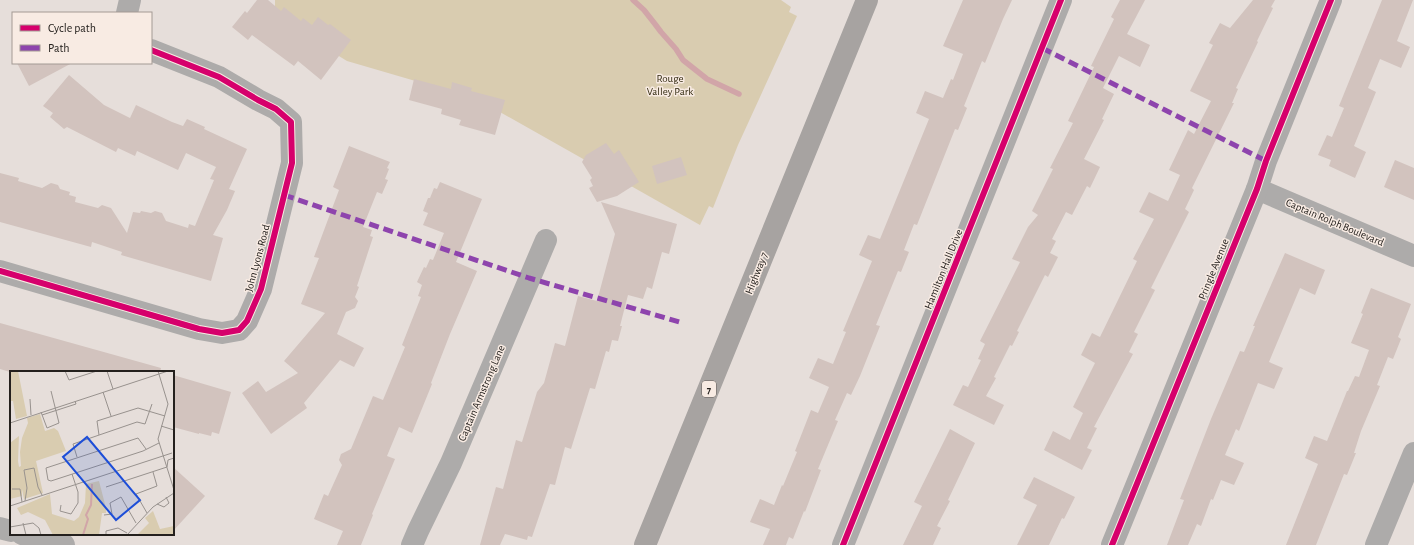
<svg xmlns="http://www.w3.org/2000/svg" width="1414" height="545" font-family="'Alegreya Sans',sans-serif">
  <style>
    .green { fill: #d9ccb0 }
    .lines { fill: none; stroke-linecap: round; stroke-linejoin: round }
    .stream { stroke: #d1a5a8; stroke-width: 5.5 }
    .building { fill: #d2c3be }
    .minor { stroke: #adabaa; stroke-width: 22 }
    .major { stroke: #a7a3a1; stroke-width: 22 }
    .quiet { stroke: #8e44ad; stroke-width: 5; stroke-dasharray: 10 5; stroke-linecap: butt }
    .cycleway-casing { stroke: #f8ebe3; stroke-width: 8 }
    .cycleway { stroke: #d6006c; stroke-width: 6 }
    .labels { text-anchor: middle; stroke-width: 3; stroke-linejoin: round; paint-order: stroke }
    .shield { fill: #f8ebe3; stroke: #645d58; stroke-width: 1 }
    .shield-label { font-size: 10px; font-weight: bold; fill: #24201d }
    .park-label { font-size: 11px; fill: #322a10; stroke: #f8ebe3 }
    .street-label { font-size: 11px; fill: #24201d; stroke: #f8ebe3 }
    .inset-river { fill: none; stroke: #d1a5a8; stroke-width: 2 }
    .inset-road { fill: none; stroke: #98928e; stroke-width: 1 }
    .view { fill: #1d4ed8; fill-opacity: 0.15; stroke: #1d4ed8; stroke-width: 2 }
    .inset-edge { fill: none; stroke: #24201d; stroke-width: 2 }
  </style>
  <rect width="100%" height="100%" fill="#e6deda"/>
  <path class="green" d="M275,0H781L791,7L789,12L797,16L738,145L713,208L709,206L700,225L477,99L347,61L334,53L275,8Z"/>
  <g class="lines">
    <path class="stream" d="M633,0L644,10L655,24L661,32L676,49L683,60L707,79L739,94"/>
  </g>
  <g class="building">
    <path d="M257,0H268L281,11L284,7L301,21L303,18L312,25L318,17L328,25L330,24L351,40L321,80L298,61L294,66L252,35L248,40L232,27L245,11L247,13Z"/>
    <path d="M963,0H1012L1003,19L985,63L982,61L964,106L967,108L958,130L955,129L917,225L914,224L904,250L909,252L901,272L898,271L876,325L880,326L860,376L851,395L847,393L835,420L838,421L818,469L821,470L805,512L804,511L793,539L789,537L786,545H763L770,529L750,522L760,499L774,505L782,485L783,486L797,452L795,451L811,410L818,413L829,387L809,378L818,358L833,364L846,332L843,331L872,261L859,255L868,235L880,239L929,119L916,113L925,91L943,98L951,79L953,80L963,54L943,46Z"/>
    <path d="M1120,0H1145L1127,34L1150,45L1140,67L1119,56L1103,88L1114,94L1102,119L1104,120L1084,159L1100,167L1090,188L1087,186L1072,215L1066,212L1052,239L1056,241L1050,253L1058,257L1048,277L1045,275L1017,331L1019,332L1012,346L1010,345L994,377L996,378L986,396L1004,405L994,425L953,405L963,385L968,387L981,360L978,359L985,344L980,341L1020,262L1012,259L1028,227L1038,215L1032,211L1053,169L1050,168L1073,123L1068,121L1094,67L1091,66L1114,19L1111,17Z"/>
    <path d="M1253,0H1275L1271,7L1273,8L1257,41L1258,42L1236,88L1238,89L1232,103H1234L1192,188L1194,190L1185,209L1189,212L1151,288L1155,290L1134,332L1138,334L1129,352L1133,354L1094,427L1097,428L1087,448L1092,450L1082,470L1044,450L1053,431L1070,440L1083,413L1073,407L1095,363L1081,355L1092,333L1100,337L1137,261L1133,259L1154,219L1139,212L1149,192L1168,201L1180,175L1169,170L1188,130L1194,134L1211,101L1190,91L1213,45L1209,43L1220,23L1230,28Z"/>
    <path d="M1382,0H1413L1397,41L1410,47L1401,68L1380,59L1368,88L1376,92L1354,146L1366,152L1355,178L1329,166L1331,160L1318,155L1327,135L1332,137L1344,108L1339,106Z"/>
    <path d="M17,63H72L29,86Z"/>
    <path d="M69,75L104,105L130,118L136,105L172,122L183,126L187,119L205,127L204,129L247,149L229,189L235,191L227,210L213,235L223,238L211,281L121,255L122,252L92,242L91,247L0,222V173L19,178L18,181L42,188L51,183L58,185L60,189L70,192L69,195L76,197L75,202L98,208L102,205L111,208L127,233L133,212L140,213L141,211L151,213L155,211L162,213L166,221L188,228L189,224L195,226L214,180L210,179L216,167L186,153L178,170L137,151L135,156L118,148L116,152L67,127L64,129L50,117L53,113L43,106Z"/>
    <path d="M414,79L451,89L452,82L472,88L471,91L505,100L495,135L459,125L461,120L441,114L442,109L409,100Z"/>
    <path d="M606,143L614,154L619,150L639,182L617,196L597,202L589,188L593,186L590,180L592,178L582,162L586,155Z"/>
    <path d="M349,146L390,162L387,168L389,169L385,179L388,180L382,194L377,192L363,227L372,230L370,236L373,237L357,286L359,287L355,297L358,301L355,308L346,312L337,334L364,348L354,367L340,360L304,403L307,408L271,434L242,393L258,381L266,392L298,373L284,361L325,313L301,304L319,258L314,257L339,190L333,187Z"/>
    <path d="M681,157L687,175L657,184L652,166Z"/>
    <path d="M1395,160L1414,168V200L1384,187Z"/>
    <path d="M440,182L482,199L456,262L477,271L450,334L431,383L432,384L412,433L399,427L387,456L395,459L372,514L373,515L361,545H337L343,531L314,519L324,494L328,496L342,465L339,460L341,454L351,449L373,396L383,400L405,347L402,345L421,297L418,296L422,285L417,282L424,267L426,268L430,259L433,260L444,233L423,225L428,213L423,211L428,198H430L434,188L437,189Z"/>
    <path d="M601,202L677,224L669,254L662,252L652,289L647,287L643,299L628,295L620,326H622L618,341L612,340L609,352L606,351L595,389L590,388L571,449L565,447L555,485L550,484L532,537L528,536L527,540L505,534L500,545H480L496,487L503,489L516,440L522,442L537,392L544,383L555,343L565,346L578,296L597,301L615,234Z"/>
    <path d="M1285,253L1325,270L1315,295L1300,288L1269,362L1283,368L1274,389L1258,383L1239,431L1236,429L1225,455L1244,463L1234,485L1221,480L1213,500L1211,499L1201,526L1197,524L1188,545H1167L1184,500L1180,499L1211,419L1240,351L1244,352L1255,326H1253Z"/>
    <path d="M1371,288L1411,304L1398,337L1401,339L1393,359L1388,357L1377,385L1380,386L1361,431L1354,453H1356L1347,475L1344,474L1316,545H1286L1318,464L1305,458L1314,436L1327,441L1347,391H1348L1355,376L1359,377L1369,350L1351,343L1363,314L1361,313Z"/>
    <path d="M0,323L161,368L160,372H10L0,369Z"/>
    <path d="M173,375L231,392L219,434L212,432L211,436L199,433V434L173,427Z"/>
    <path d="M950,429L975,443L948,500L950,501L937,526L941,528L933,545H903L922,506L914,502Z"/>
    <path d="M173,467L205,496L173,531Z"/>
    <path d="M1034,477L1075,497L1064,519L1062,518L1049,545H1017L1037,505L1023,498Z"/>
  </g>
  <g class="lines">
    <g class="minor">
      <path d="M127,13L130,0"/>
      <path d="M1257,189L1414,256"/>
      <path d="M0,271L199,329L222,333L239,330L247,321L261,289L292,163L291,122L276,109L258,100L219,77L151,50"/>
      <path d="M0,528L11,531"/>
      <path d="M22,534L64,545"/>
      <path d="M412,545L418,531L451,463L546,240"/>
      <path d="M843,545L1061,0"/>
      <path d="M1112,545L1257,189L1266,161L1331,0"/>
      <path d="M1376,545L1414,453"/>
    </g>
    <path class="major" d="M645,545L867,0"/>
    <g class="quiet">
      <path d="M1042,48L1266,161"/>
      <path d="M284,195L529,278L683,323"/>
    </g>
    <defs>
      <g id="cycleway">
        <path d="M0,271L199,329L222,333L239,330L247,321L261,289L292,163L291,122L276,109L258,100L219,77L151,50"/>
        <path d="M843,545L1061,0"/>
        <path d="M1112,545L1257,189L1266,161L1331,0"/>
      </g>
    </defs>
    <use href="#cycleway" class="cycleway-casing"/>
    <use href="#cycleway" class="cycleway"/>
  </g>
  <g class="labels">
    <rect class="shield" x="702" y="381" width="14" height="16" rx="3"/>
    <g class="shield-label">
      <text x="709" y="393">7</text>
    </g>
    <g class="park-label">
      <text x="670" y="82">Rouge<tspan x="670" dy="13">Valley Park</tspan></text>
    </g>
    <g class="street-label">
      <text transform="translate(1335 222) rotate(23)" y="4">Captain Rolph Boulevard</text>
      <text transform="translate(257 258) rotate(-75)" y="4">John Lyons Road</text>
      <text transform="translate(943 269) rotate(-68)" y="4">Hamilton Hall Drive</text>
      <text transform="translate(1213 269) rotate(-68)" y="4">Pringle Avenue</text>
      <text transform="translate(756 273) rotate(-68)" y="4">Highway 7</text>
      <text transform="translate(481 393) rotate(-67)" y="4">Captain Armstrong Lane</text>
    </g>
  </g>
  <g transform="translate(10 371)">
    <rect width="164" height="164" fill="#e6deda"/>
    <path d="M0,0H8L17,45L6,48L3,30H0ZM30,43L35,60L44,57L48,60L56,80L26,90L33,122L14,128L12,118V125L0,128V72L9,65L8,90L9,96L11,95L10,81L12,67L18,52L17,47ZM89,110L96,137V142H92L89,164H43L35,149L18,141L11,144L7,137L40,123L42,143L64,150L69,146L75,132L76,113ZM143,140L150,158L164,155V164H127L139,152L135,147Z" fill="#d9ccb0"/>
    <path class="inset-river" d="M73,164L78,148L76,144L81,134L82,113"/>
    <path class="inset-road" d="M55,0L59,9L87,0M97,0L103,18M148,0L158,33L148,68L164,119M93,21L101,45M20,28L21,44M31,41L37,57L49,52L41,20M32,44L66,33L65,30M0,52L158,0M151,55L164,59M89,64L87,50L128,37L155,45M136,78L128,67L36,97L38,109L41,110L133,80L149,72M67,86L63,73L127,51L135,53L142,33M157,96L158,89L164,87M96,116L157,96M2,118H10L12,131M15,130L17,117L14,99L24,97L28,116L32,124M147,133L154,136L159,132L156,126M51,134L50,140L61,143L68,132V121L62,103M0,135L162,82M137,142L126,123L147,115L143,101M94,144L102,143L100,132L111,126L126,152M13,152L16,164M0,156L23,152L29,157L31,164M96,164V160L108,157L117,162M117,164L143,136L164,122"/>
    <path class="view" d="M77,66L130,129L106,149L53,86Z"/>
    <rect width="164" height="164" class="inset-edge"/>
  </g>
  <rect x="12" y="12" width="140" height="52" fill="#f8ebe3" stroke="#a39a94"/>
  <rect x="20" y="25" width="20" height="6" fill="#d6006c" stroke="#a39a94"/>
  <text x="48" y="32" font-size="12" fill="#24201d">Cycle path</text>
  <rect x="20" y="45" width="20" height="6" fill="#8e44ad" stroke="#a39a94"/>
  <text x="48" y="52" font-size="12" fill="#24201d">Path</text>
</svg>
